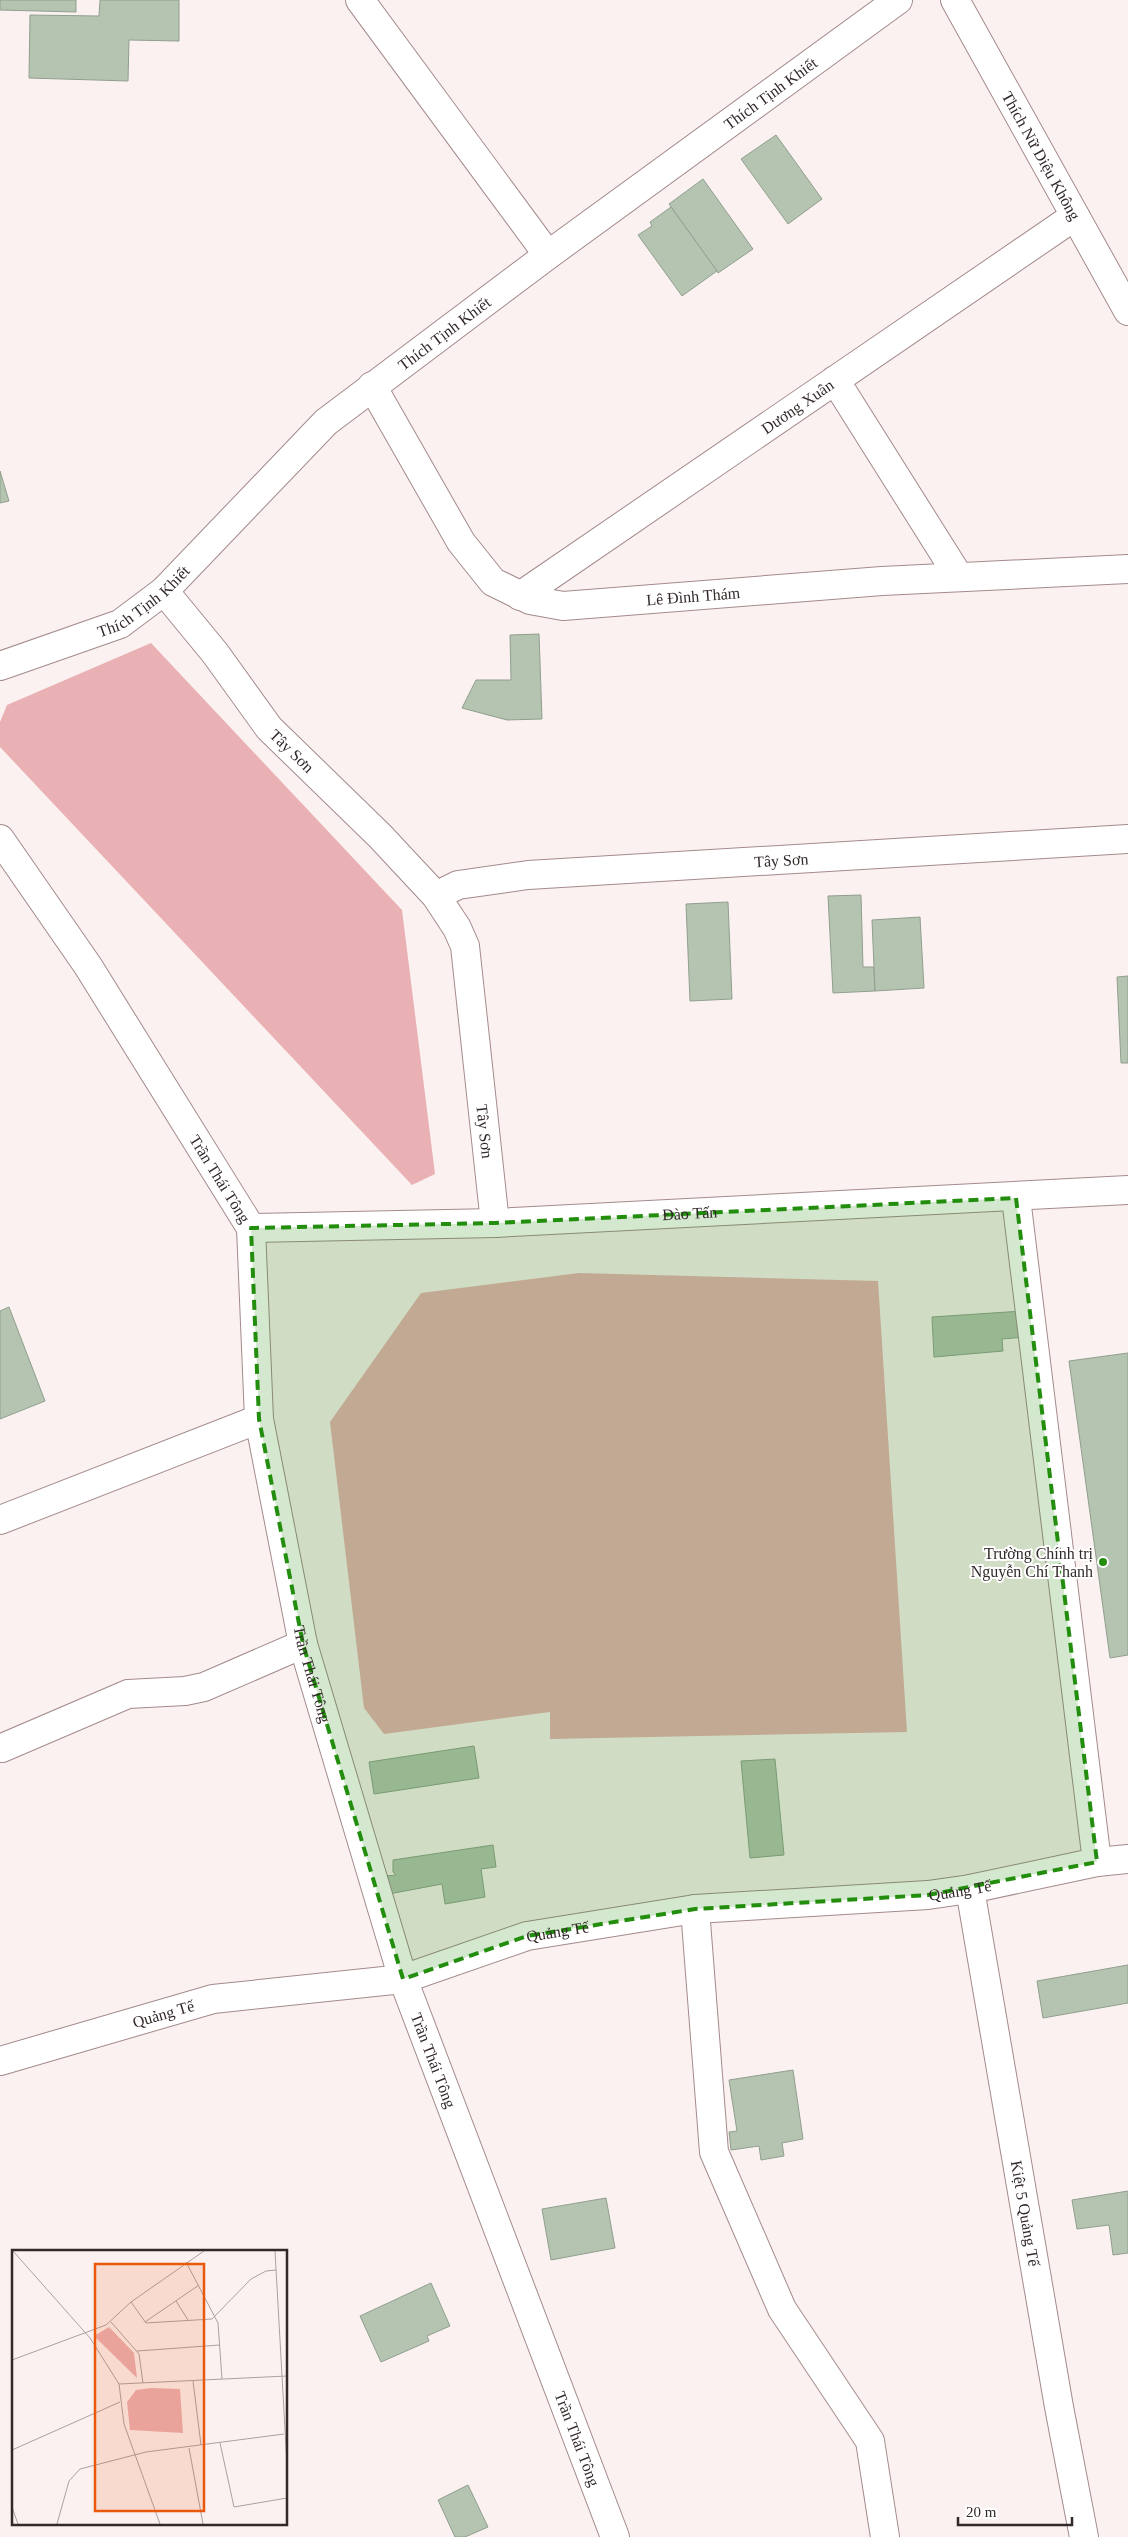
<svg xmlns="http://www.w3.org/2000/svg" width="1128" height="2537" font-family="'Times New Roman',serif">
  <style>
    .green { fill: #e9b1b4 }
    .building { fill: #b4c4b1; stroke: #909f8e }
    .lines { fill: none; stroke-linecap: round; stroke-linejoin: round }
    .minor-casing { stroke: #a48a8c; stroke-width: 30 }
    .minor { stroke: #fff; stroke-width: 28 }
    .marked { fill: #238d0e; fill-opacity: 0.2; stroke: #238d0e; stroke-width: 4; stroke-dasharray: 10 6; stroke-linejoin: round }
    .poi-dot { fill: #238d0e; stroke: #fff; stroke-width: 2 }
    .labels { text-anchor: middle; stroke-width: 4; stroke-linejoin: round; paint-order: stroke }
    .street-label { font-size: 16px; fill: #332929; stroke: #fff }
    .poi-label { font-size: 16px; fill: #332929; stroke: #fff; text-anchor: end }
    .inset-road { fill: none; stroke: #aca1a1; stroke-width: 1 }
    .view { fill: #e8590c; fill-opacity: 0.15; stroke: #e8590c; stroke-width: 2.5 }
    .inset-edge { fill: none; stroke: #332929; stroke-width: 2.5 }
  </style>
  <rect width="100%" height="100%" fill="#fcf1f1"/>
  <g class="green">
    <path d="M151,643L402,910L435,1174L412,1185L0,747V722L7,705Z"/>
    <path d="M579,1273L878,1281L907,1732L550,1739V1712L384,1734L364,1708L330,1422L421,1293Z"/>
  </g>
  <g class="building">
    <path d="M0,0H76V12L0,10Z"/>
    <path d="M100,0H179V41L129,40L128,81L29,78L30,15L99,16Z"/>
    <path d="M776,135L822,199L788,224L741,159Z"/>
    <path d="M703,179L753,249L718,273L669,204Z"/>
    <path d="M671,207L717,271L682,296L638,235L652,226L650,222Z"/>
    <path d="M0,471L9,501L0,503Z"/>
    <path d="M539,634L542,719L507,720L462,708L476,680H511L510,635Z"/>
    <path d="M861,895L863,967H874L875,991L833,993L828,896Z"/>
    <path d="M728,902L732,999L690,1001L686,904Z"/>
    <path d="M920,917L924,988L875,991L872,920Z"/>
    <path d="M1128,976V1063H1121L1117,977Z"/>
    <path d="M9,1307L45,1401L0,1419V1311Z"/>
    <path d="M1023,1311L1025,1337L1002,1339L1003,1351L934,1357L932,1317Z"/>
    <path d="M1128,1353V1655L1110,1658L1069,1361Z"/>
    <path d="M474,1746L479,1778L374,1794L369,1762Z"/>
    <path d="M775,1759L784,1855L750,1858L741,1761Z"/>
    <path d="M493,1845L496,1867L481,1869L485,1897L445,1904L442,1884L389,1894L386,1876L396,1875L393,1872V1860Z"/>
    <path d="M1128,1965V2003L1043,2018L1037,1981Z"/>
    <path d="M793,2070L803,2139L782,2143L784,2156L761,2160L759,2146L731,2150L729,2132L737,2131L729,2080Z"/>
    <path d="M1128,2191V2253L1113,2255L1109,2225L1077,2229L1072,2200Z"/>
    <path d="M606,2198L615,2248L551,2260L542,2209Z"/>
    <path d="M431,2283L450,2326L427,2336L429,2341L381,2362L360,2316Z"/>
    <path d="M468,2485L488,2527L465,2537H455L438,2500Z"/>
  </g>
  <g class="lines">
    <defs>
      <g id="minor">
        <path d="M360,0L548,255"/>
        <path id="s1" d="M955,0L1128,311"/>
        <path d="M835,380L959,577"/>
        <path id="s2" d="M372,386L461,542L493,582L530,600L563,606L882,581L1128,569"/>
        <path id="s3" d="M164,591L215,653L269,728L380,836L436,896L457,928L465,946L495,1223"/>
        <path id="s4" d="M520,596L1075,216"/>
        <path id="s5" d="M0,666L120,624L164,591L326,422L548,255L898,0"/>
        <path id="s6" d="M0,839L88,966L251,1228L259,1419L303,1644L403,1979L615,2537"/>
        <path id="s7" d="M436,896L458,885L528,875L1128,839"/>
        <path d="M1016,1198L1097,1862"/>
        <path id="s8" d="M251,1228L495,1223L1128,1190"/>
        <path d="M0,1520L259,1419"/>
        <path d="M2,1748L128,1694L185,1691L204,1687L303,1644"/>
        <path id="s9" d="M970,1889L1059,2407L1084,2537"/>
        <path d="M695,1909L714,2152L782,2309L870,2441L885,2537"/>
        <path id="s10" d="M0,2061L213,1999L403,1979L527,1936L695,1909L928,1895L970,1889L1097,1862L1128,1859"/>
      </g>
    </defs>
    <use href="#minor" class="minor-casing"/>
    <use href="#minor" class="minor"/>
  </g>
  <path class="marked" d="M1016,1198L1097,1862L928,1895L695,1909L527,1936L403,1979L303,1644L259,1419L251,1228L495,1223Z"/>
  <circle class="poi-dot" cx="1103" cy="1562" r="5"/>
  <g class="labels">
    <g class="street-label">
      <text dy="6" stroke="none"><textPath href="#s5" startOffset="969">Thích Tịnh Khiết</textPath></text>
      <text dy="6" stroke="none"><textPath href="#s1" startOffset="178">Thích Nữ Diệu Không</textPath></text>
      <text dy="6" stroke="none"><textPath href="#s5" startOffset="564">Thích Tịnh Khiết</textPath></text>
      <text dy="6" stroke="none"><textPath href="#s4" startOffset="336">Dương Xuân</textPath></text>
      <text dy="6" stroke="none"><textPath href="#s2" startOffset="436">Lê Đình Thám</textPath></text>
      <text dy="6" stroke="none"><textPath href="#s5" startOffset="159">Thích Tịnh Khiết</textPath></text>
      <text dy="6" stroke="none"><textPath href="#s3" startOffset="205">Tây Sơn</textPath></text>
      <text dy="6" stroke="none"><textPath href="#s7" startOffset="349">Tây Sơn</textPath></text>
      <text dy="6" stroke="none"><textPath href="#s3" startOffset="654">Tây Sơn</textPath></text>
      <text dy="6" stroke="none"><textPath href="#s6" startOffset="405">Trần Thái Tông</textPath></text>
      <text dy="6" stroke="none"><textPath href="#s8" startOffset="439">Đào Tấn</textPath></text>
      <text dy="6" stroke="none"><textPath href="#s6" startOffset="915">Trần Thái Tông</textPath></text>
      <text dy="6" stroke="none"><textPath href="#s10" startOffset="980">Quảng Tế</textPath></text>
      <text dy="6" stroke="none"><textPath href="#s10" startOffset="575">Quảng Tế</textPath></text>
      <text dy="6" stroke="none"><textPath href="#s10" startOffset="170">Quảng Tế</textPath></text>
      <text dy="6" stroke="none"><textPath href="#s6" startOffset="1320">Trần Thái Tông</textPath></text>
      <text dy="6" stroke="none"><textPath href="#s9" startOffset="329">Kiệt 5 Quảng Tế</textPath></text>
      <text dy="6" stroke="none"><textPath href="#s6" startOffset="1725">Trần Thái Tông</textPath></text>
    </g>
    <g class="poi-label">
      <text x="1093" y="1559">Trường Chính trị<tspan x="1093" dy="18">Nguyễn Chí Thanh</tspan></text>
    </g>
  </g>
  <g transform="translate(12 2250)">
    <rect width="275" height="275" fill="#fcf1f1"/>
    <path d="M97,77L122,103L125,128L82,86ZM139,138L168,139L171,183L118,180L115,152L124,140Z" fill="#e9b1b4"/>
    <path class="inset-road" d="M1,1L78,88L107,134L112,174L148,274M263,1L275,215M174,12L206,73L210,129M164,51L176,70M119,52L134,73L200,69L239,29L254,21L264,20M99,72L127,104L131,133M133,72L187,35M125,101L208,95M0,110L94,75L119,52L192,1M181,131L189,195M107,134L275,126M208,193L222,257L275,248M177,198L191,274M0,200L108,152M0,257L6,274M45,274L57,231L68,219L134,202L272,184"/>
    <path class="view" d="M83,14H192V261H83Z"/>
    <rect width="275" height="275" class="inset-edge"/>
  </g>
  <path d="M958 2517v8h114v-8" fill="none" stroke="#332929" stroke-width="2.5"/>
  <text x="966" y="2517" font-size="15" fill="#332929" stroke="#ffffff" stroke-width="4" paint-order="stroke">20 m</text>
</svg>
